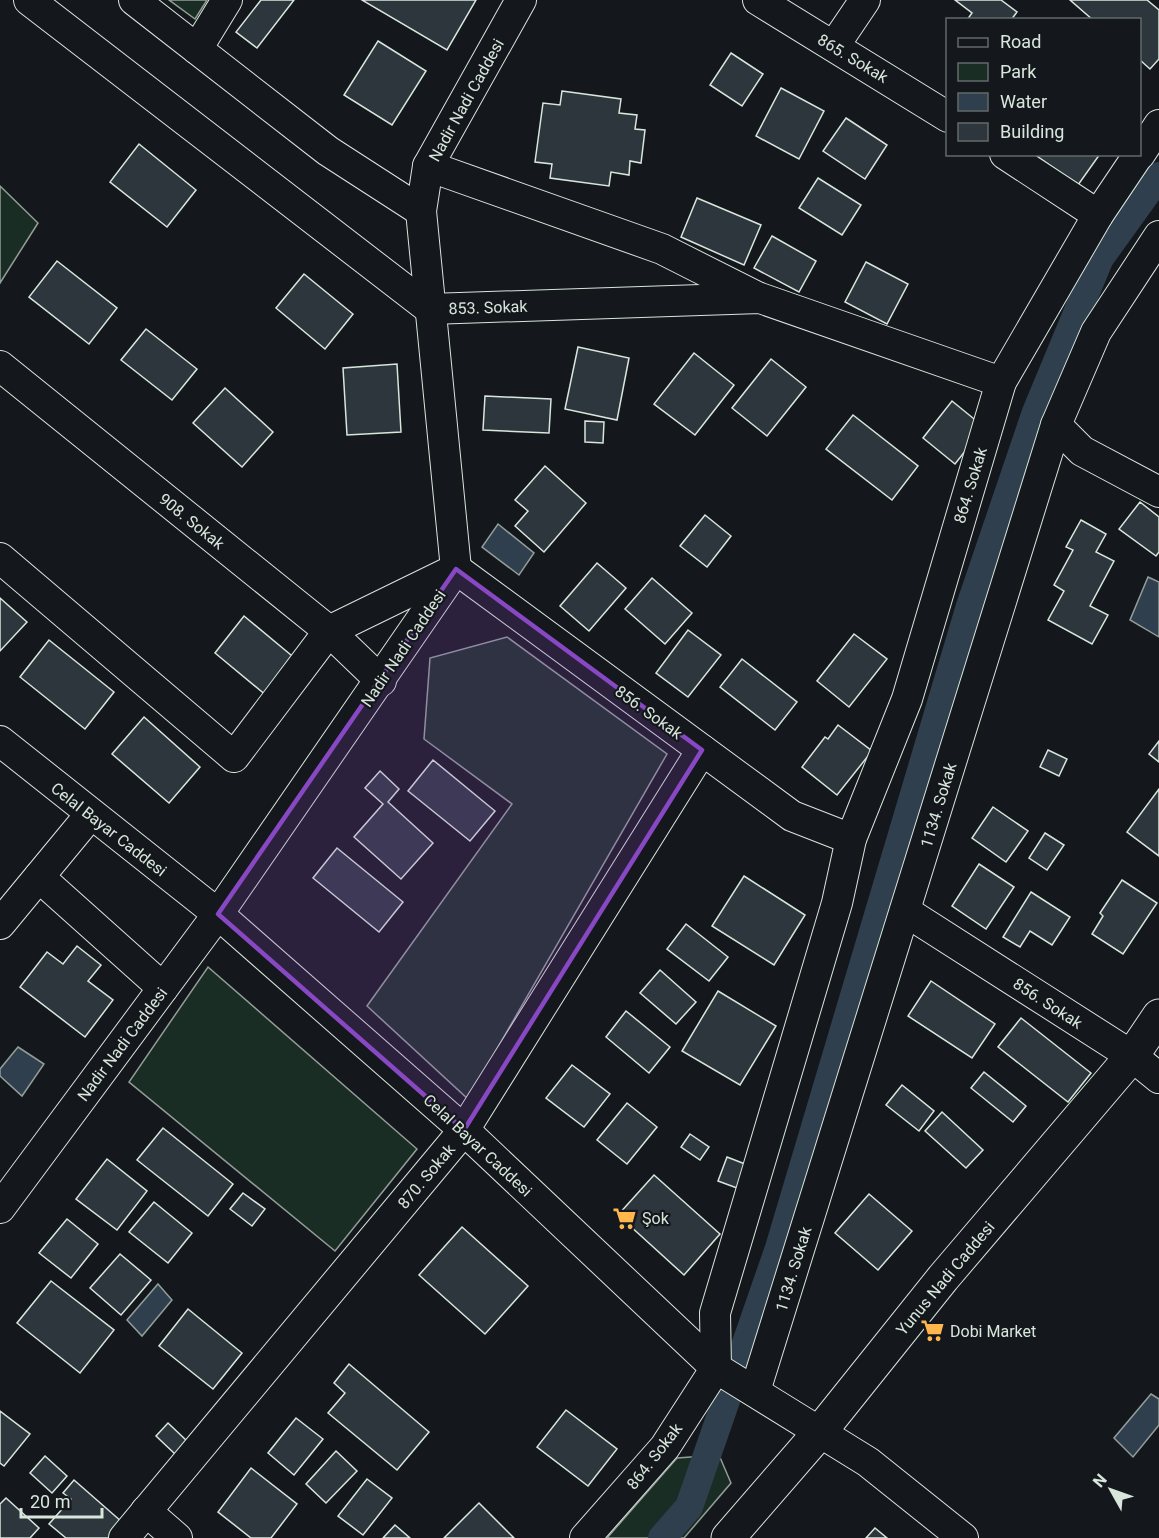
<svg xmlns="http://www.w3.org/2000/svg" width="1159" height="1538" font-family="Roboto,sans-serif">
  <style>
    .green { fill: #1a2d24; stroke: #939e99; stroke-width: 1.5 }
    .water { fill: #2f3f4d; stroke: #939e99; stroke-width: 1.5 }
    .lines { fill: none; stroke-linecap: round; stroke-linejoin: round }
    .canal { stroke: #2f3f4d; stroke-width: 28 }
    .building { fill: #2c363c; stroke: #d8e6dc; stroke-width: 1.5 }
    .minor-casing { stroke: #d8e6dc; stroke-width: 32 }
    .major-casing { stroke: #d8e6dc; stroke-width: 35 }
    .minor { stroke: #14181c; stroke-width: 30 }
    .major { stroke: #14181c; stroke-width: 33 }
    .marked { fill: #8948c3; fill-opacity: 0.2; stroke: #8948c3; stroke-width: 4.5; stroke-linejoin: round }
    .labels { text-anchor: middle; stroke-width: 4.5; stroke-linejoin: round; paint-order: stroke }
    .street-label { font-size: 16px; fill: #d8e6dc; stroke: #14181c }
    .poi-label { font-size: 16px; fill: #d8e6dc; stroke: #14181c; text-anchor: start }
  </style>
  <rect width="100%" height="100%" fill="#14181c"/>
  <g class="green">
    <path d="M169,0H207L195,19Z"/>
    <path d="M0,186L38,223L0,283Z"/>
    <path d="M507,637L667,754L468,1099L367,1006L512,804L424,739L430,658Z"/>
    <path d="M208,967L417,1149L335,1251L129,1082Z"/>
    <path d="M719,1455L731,1483L684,1538H607L677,1458Z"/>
  </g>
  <g class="water">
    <path d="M498,524L534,553L519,575L482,547Z"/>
    <path d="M1148,577L1159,582V637L1130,620Z"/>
    <path d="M18,1047L44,1064L22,1096L0,1076V1069Z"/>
    <path d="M158,1284L172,1300L142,1336L127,1320Z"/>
    <path d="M1151,1394L1159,1399V1425L1133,1457L1114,1438Z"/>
  </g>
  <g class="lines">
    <path class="canal" d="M662,1538L689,1507L779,1248L970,606L1036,412L1100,258L1159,176"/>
  </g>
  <g class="building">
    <path d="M261,0H294L257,48L236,32Z"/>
    <path d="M362,0H476L447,50Z"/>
    <path d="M955,0H1001L1017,12L1011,20H967L972,13Z"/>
    <path d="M1070,0H1147L1159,10V59L1150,69L1140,60V20H1093Z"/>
    <path d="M378,41L426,71L392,125L344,95Z"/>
    <path d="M731,53L763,74L742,106L710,85Z"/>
    <path d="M781,88L824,111L799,159L756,136Z"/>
    <path d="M562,91L621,99L619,113L637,115L635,129L645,130L641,163L630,161L629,175L611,172L609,186L550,178L552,164L535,162L543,103L560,105Z"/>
    <path d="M846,118L887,145L865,179L823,151Z"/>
    <path d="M139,144L196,190L167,227L110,182Z"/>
    <path d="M1034,154H1100L1078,185Z"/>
    <path d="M818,178L861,205L842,235L799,208Z"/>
    <path d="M697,198L761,225L744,265L681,237Z"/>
    <path d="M772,236L816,261L799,292L754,268Z"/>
    <path d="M57,261L117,308L89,344L29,297Z"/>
    <path d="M866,262L908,284L887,324L845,302Z"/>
    <path d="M304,274L353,314L325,349L276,308Z"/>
    <path d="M146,329L197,369L172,400L121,360Z"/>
    <path d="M578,347L629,358L617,420L565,409Z"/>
    <path d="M694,353L734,385L695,435L654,404Z"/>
    <path d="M771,359L806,387L767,436L732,408Z"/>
    <path d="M397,364L401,432L347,435L343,368Z"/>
    <path d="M225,388L273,432L242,467L193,423Z"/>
    <path d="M485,396L551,399L549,433L483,430Z"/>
    <path d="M952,401L984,427L955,464L923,438Z"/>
    <path d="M853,415L918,466L892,500L826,449Z"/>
    <path d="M585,421L604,422L603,443L585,442Z"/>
    <path d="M545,466L586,503L544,552L515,526L528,511L515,500Z"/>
    <path d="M1140,502L1159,517V552L1156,556L1119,529Z"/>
    <path d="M705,515L731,536L707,567L680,546Z"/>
    <path d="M1081,520L1106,534L1096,552L1114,561L1090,606L1108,615L1092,644L1048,620L1064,591L1054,585L1073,550L1066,547Z"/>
    <path d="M597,563L626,588L589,631L560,606Z"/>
    <path d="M652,578L692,613L665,644L625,609Z"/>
    <path d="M0,598L27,622L0,651Z"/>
    <path d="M244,616L297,660L267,696L215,653Z"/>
    <path d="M688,630L721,655L688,697L656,673Z"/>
    <path d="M854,634L887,659L849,707L817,681Z"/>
    <path d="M49,640L114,692L85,729L20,677Z"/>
    <path d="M742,659L797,702L775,730L720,687Z"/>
    <path d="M144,717L200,767L169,803L112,754Z"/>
    <path d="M838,725L872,751L837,795L802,767L825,737L828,739Z"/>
    <path d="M1159,741V762L1149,754Z"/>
    <path d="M1048,750L1067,759L1059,776L1040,767Z"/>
    <path d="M433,760L495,811L470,841L408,791Z"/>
    <path d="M380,771L399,789L388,802L433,843L401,879L354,837L383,804L365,788Z"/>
    <path d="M1159,789V856L1127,832Z"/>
    <path d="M993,807L1028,831L1006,862L972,838Z"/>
    <path d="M1045,833L1064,845L1047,870L1029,858Z"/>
    <path d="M337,848L403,902L379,932L313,878Z"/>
    <path d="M979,864L1014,887L986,929L952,906Z"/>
    <path d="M744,876L805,915L774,965L712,926Z"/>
    <path d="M1122,880L1157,903L1123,954L1092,934L1103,916L1100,913Z"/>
    <path d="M1031,892L1070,917L1052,945L1030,931L1020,947L1003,937Z"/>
    <path d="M686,924L728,957L709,981L667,949Z"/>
    <path d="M77,946L101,965L88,981L113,1000L85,1037L20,987L47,952L63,964Z"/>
    <path d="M660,970L696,1002L676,1024L640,993Z"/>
    <path d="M931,981L995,1024L972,1058L908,1016Z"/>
    <path d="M718,991L776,1026L740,1085L682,1051Z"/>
    <path d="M626,1011L670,1047L649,1073L606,1037Z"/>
    <path d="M1021,1018L1091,1073L1068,1102L998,1047Z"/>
    <path d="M572,1065L610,1094L584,1127L546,1098Z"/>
    <path d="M984,1072L1026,1106L1013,1122L971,1088Z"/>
    <path d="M902,1085L934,1111L919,1131L886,1105Z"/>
    <path d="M627,1103L657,1127L627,1164L597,1140Z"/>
    <path d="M942,1112L983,1150L966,1168L925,1131Z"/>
    <path d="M163,1128L233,1184L208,1216L137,1160Z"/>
    <path d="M690,1134L709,1147L700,1160L681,1147Z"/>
    <path d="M727,1157L745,1164L737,1188L718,1181Z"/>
    <path d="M107,1159L147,1191L117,1230L76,1199Z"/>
    <path d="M654,1175L720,1234L684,1275L618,1215Z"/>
    <path d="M243,1193L265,1209L252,1226L230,1209Z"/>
    <path d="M869,1194L912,1231L878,1270L835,1233Z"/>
    <path d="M154,1202L192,1233L168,1263L129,1232Z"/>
    <path d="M67,1219L98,1244L71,1278L39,1253Z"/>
    <path d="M462,1227L528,1286L485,1334L419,1275Z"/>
    <path d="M120,1254L151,1280L121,1315L90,1288Z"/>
    <path d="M51,1281L114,1330L80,1373L17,1323Z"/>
    <path d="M188,1309L242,1353L213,1389L159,1346Z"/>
    <path d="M349,1364L429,1432L397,1470L328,1413L345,1393L334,1383Z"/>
    <path d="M566,1410L617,1449L588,1486L537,1447Z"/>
    <path d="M0,1411L30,1434L4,1466L0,1463Z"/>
    <path d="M296,1418L323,1439L294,1475L268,1453Z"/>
    <path d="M168,1423L187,1441L175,1454L156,1436Z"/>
    <path d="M336,1451L357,1471L326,1503L306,1484Z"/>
    <path d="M45,1456L67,1476L52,1493L30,1473Z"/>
    <path d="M251,1468L297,1504L271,1538H251L218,1512Z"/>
    <path d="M367,1479L392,1498L363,1535L338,1516Z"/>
    <path d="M74,1480L122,1522L109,1538H66L49,1524L71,1499L63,1493Z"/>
    <path d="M6,1498L39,1528L30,1538H0V1504Z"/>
    <path d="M479,1503L514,1538H444Z"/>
    <path d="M395,1525L410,1538H383Z"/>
    <path d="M875,1528L887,1538H866Z"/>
  </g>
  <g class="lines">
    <defs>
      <g id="minor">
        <path d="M29,0L430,309L760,298L1001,382"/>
        <path d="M134,0L328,151L421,211"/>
        <path d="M758,0L948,117"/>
        <path d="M834,46L865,0"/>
        <path d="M197,49L227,0"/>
        <path d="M1005,154L1098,215"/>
        <path d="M1140,154L1159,125"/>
        <path d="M428,166L662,249L757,297"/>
        <path d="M0,366L329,631L381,681"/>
        <path d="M1056,425L1082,451L1159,492"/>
        <path d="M0,558L234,757L329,631L456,569L792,816L851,839"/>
        <path d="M0,741L218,914L464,1130L716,1368L868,1462L963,1538"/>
        <path d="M39,877L163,988"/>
        <path d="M905,911L1132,1056L1159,1078"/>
        <path d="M0,924L90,815"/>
        <path d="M0,1208L218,914L456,569L421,211L428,166L521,0"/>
        <path d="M755,1391L1056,425L1096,332L1159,236"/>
        <path d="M146,1511L177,1538"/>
        <path d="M124,1538L464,1130L702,750"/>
        <path d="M585,1538L665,1447L716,1368L715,1313L837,903L851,839L907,699L1001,382L1098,215L1139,154"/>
      </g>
      <path id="major" d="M728,1538L819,1433L943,1278L1132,1056L1159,1016"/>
    </defs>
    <use href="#minor" class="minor-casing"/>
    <use href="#major" class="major-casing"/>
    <use href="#minor" class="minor"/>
    <use href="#major" class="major"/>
  </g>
  <path class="marked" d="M456,569L702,750L464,1130L218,914Z"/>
  <defs>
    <symbol id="supermarket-bare" viewBox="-9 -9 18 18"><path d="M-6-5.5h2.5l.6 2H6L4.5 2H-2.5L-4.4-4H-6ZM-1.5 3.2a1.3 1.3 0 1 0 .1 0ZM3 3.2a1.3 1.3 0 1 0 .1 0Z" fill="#ffb74d" stroke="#14181c" stroke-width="2.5" paint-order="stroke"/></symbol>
  </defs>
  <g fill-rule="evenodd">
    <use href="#supermarket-bare" x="608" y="1202" width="33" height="33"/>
    <use href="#supermarket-bare" x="916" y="1314" width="33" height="33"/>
  </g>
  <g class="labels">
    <g class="street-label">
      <text transform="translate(853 58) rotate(31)" y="6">865. Sokak</text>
      <text transform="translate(466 100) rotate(-61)" y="6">Nadir Nadi Caddesi</text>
      <text transform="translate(488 307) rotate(-2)" y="6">853. Sokak</text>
      <text transform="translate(970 485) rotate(-73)" y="6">864. Sokak</text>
      <text transform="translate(192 521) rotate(39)" y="6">908. Sokak</text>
      <text transform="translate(403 648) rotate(-56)" y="6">Nadir Nadi Caddesi</text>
      <text transform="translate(649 712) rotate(36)" y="6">856. Sokak</text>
      <text transform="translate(938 805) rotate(-73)" y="6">1134. Sokak</text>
      <text transform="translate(109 829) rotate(38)" y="6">Celal Bayar Caddesi</text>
      <text transform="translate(1048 1003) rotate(33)" y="6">856. Sokak</text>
      <text transform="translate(122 1044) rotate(-53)" y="6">Nadir Nadi Caddesi</text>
      <text transform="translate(478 1145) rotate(43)" y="6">Celal Bayar Caddesi</text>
      <text transform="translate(426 1176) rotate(-50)" y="6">870. Sokak</text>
      <text transform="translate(793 1269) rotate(-73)" y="6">1134. Sokak</text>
      <text transform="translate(945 1278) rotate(-50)" y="6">Yunus Nadi Caddesi</text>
      <text transform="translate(654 1456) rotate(-52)" y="6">864. Sokak</text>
    </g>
    <g class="poi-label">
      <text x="642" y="1224">Şok</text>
      <text x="950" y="1337">Dobi Market</text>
    </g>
  </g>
  <rect x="946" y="18" width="195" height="138" fill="#14181c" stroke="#626a69" stroke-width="1.5"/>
  <rect x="958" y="38" width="30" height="9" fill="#14181c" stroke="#626a69" stroke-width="1.5"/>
  <text x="1000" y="48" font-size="18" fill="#d8e6dc">Road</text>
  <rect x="958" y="63" width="30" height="18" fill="#1a2d24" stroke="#626a69" stroke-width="1.5"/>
  <text x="1000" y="78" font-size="18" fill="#d8e6dc">Park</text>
  <rect x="958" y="93" width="30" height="18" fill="#2f3f4d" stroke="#626a69" stroke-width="1.5"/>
  <text x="1000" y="108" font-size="18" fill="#d8e6dc">Water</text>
  <rect x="958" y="123" width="30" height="18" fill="#2c363c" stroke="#626a69" stroke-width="1.5"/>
  <text x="1000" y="138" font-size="18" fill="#d8e6dc">Building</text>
  <g transform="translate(1111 1490) rotate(310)" stroke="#14181c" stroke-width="4.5" paint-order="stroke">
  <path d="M0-4.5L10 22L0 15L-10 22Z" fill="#d8e6dc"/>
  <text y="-9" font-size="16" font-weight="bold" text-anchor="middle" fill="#d8e6dc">N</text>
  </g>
  <path d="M21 1508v9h81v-9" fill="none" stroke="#d8e6dc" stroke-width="3"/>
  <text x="30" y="1508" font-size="18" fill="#d8e6dc" stroke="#14181c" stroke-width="4.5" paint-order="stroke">20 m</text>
</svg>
